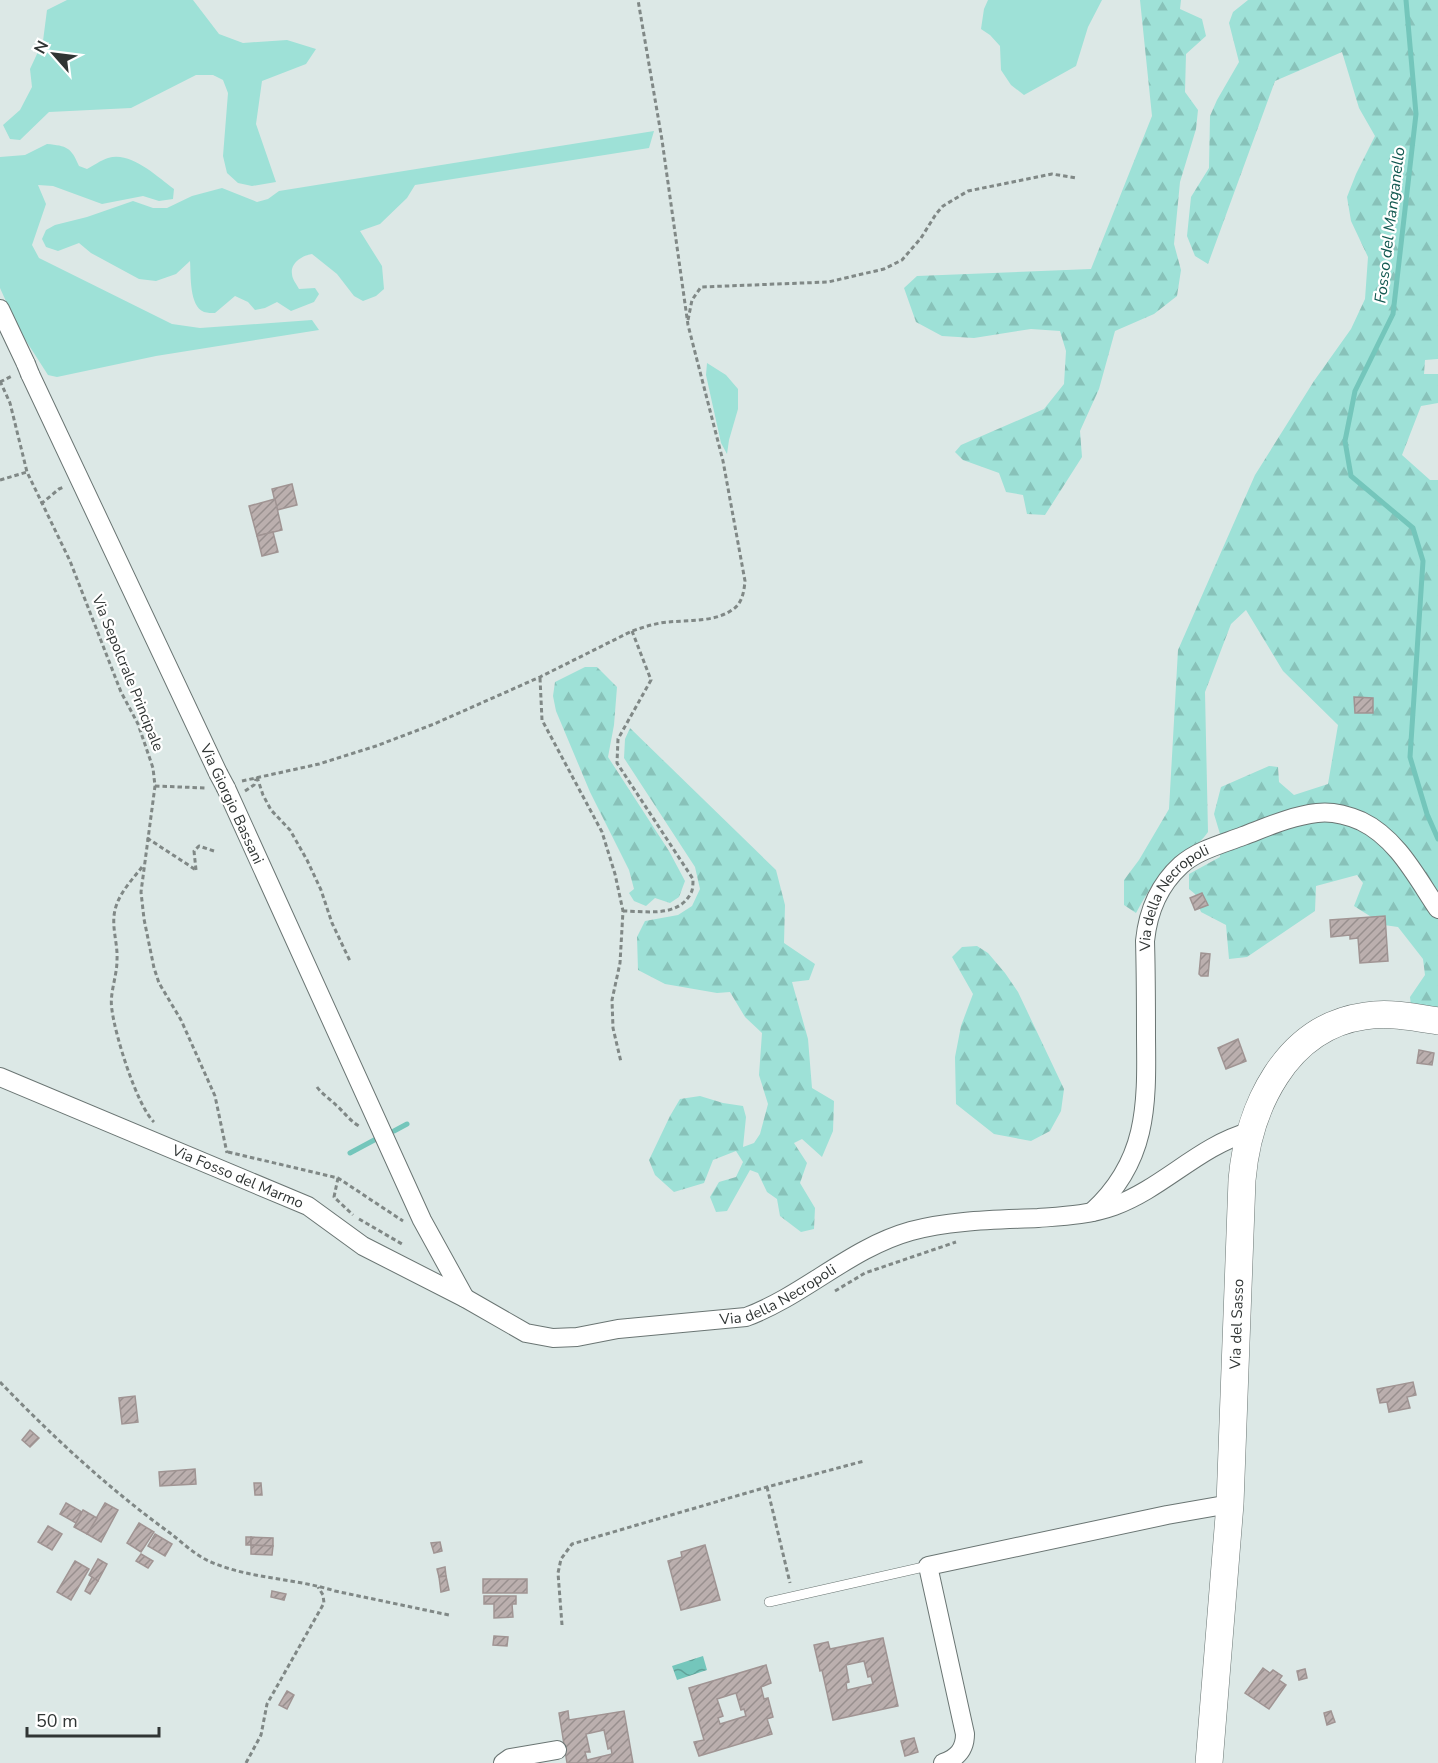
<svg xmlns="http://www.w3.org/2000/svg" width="1438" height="1763" font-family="'Nunito Sans',sans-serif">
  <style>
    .green { fill: #9ee1d7 }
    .forest { fill: url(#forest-firs) }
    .water { fill: url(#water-waves) }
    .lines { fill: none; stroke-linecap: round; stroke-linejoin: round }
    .stream { stroke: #74c6bb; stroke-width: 5 }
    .building { fill: url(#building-hatch); stroke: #a09493; stroke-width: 1.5; fill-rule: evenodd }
    .lane-casing { stroke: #6a7573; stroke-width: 10 }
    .street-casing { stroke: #6a7573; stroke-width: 20 }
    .secondary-casing { stroke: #6a7573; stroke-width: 28 }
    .path { stroke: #808886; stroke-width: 3; stroke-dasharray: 4.5 3; stroke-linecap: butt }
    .lane { stroke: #fff; stroke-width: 9 }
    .street { stroke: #fff; stroke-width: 18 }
    .secondary { stroke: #fff; stroke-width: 27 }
    .street-bridge-casing { stroke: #6a7573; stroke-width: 20; stroke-linecap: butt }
    .street-bridge { stroke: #fff; stroke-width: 18 }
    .labels { text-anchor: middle; stroke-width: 4.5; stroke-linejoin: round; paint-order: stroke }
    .street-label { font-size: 15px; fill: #303534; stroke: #fff }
    .water-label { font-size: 16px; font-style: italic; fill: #115850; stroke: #fff }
  </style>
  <defs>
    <pattern id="forest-firs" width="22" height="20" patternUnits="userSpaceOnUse" patternTransform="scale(1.5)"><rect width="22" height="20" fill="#9ee1d7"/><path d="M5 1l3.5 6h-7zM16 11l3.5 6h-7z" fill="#88c2b9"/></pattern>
    <pattern id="water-waves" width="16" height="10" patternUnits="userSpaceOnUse" patternTransform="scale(1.5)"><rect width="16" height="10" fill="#74c6bb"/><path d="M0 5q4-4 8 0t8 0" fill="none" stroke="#60a299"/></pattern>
    <pattern id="building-hatch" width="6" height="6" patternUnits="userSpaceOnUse" patternTransform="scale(1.5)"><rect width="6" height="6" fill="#bbafae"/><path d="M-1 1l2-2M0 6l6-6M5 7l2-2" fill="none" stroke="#988f8e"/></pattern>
  </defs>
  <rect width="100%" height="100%" fill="#dce8e6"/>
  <g class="green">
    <path d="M67,0H193L219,34L243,43L287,40L316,49L306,64L262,81L256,124L276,182L252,186L238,183L227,173L223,156L228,93L223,80L213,75H196L131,108L49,112L20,140L10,139L3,125L20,110L32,87L30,69L43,41L47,10Z"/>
    <path d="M988,0H1102L1088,27L1076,66L1024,95L1011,85L1001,70L1000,46L990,35L981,29L984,9Z"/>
    <path d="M654,131L649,148L415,185L407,198L380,224L360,231L382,266L384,289L376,296L363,301L354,296L337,274L312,254C303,255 290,263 292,274C292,279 297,285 299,289L315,288L319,294L314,302L291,311L277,302L265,308L255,310L248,302L235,296L215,313C211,313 208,313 204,312C189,306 191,275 190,261L176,274L156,281L139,279L91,253L79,243L58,251L46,247L42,239L46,230L55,225L87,217L133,201L153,208H167L192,196L222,188L257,202L268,199L279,191Z"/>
    <path d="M47,144C67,146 71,147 79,166L87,169C93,166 101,160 108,158C131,151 156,176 174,189L173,199L159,201L143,196L102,204L53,186L38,185L46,204L32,245L39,258L172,324L200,328L312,320L319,330L156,356L57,377L48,375L19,330L0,288V157L25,155Z"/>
    <path d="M707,363L726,375L738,389V409L729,440L727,454L721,443L706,375Z"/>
  </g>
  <g class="forest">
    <path d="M1140,0H1181L1180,9L1202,19L1206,36L1186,54L1185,92L1198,110L1196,129L1180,182L1174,244L1181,270L1177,296L1154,314L1115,331L1099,389L1080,431L1082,457L1045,515L1027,514L1023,495L1006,492L999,473L963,460L955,452L961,445L1044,409L1064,384L1066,351L1060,331L1031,329L974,338L942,336L916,322L904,288L917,276L1091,269L1152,116Z"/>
    <path d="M1248,0H1438V359L1425,360L1424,374H1438V403L1421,406L1402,455L1430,480H1438V1013L1411,1006L1410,997L1425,975L1423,959L1398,927L1384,925L1354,906L1363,883L1357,875L1316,886L1315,911L1247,957L1229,959L1226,925L1201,912L1195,894L1189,889V874L1220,857V834L1214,814L1221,787L1269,766L1278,767L1279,782L1294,795L1328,784L1338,725L1283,671L1246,610L1231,624L1205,692L1208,832C1196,849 1185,850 1171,862C1156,877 1146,895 1136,913L1124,905V880L1139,860L1169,809L1178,650L1255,475L1314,381L1351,329L1365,299L1368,257L1351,221L1347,197L1356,174L1375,136L1359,108L1342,52L1275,81L1208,264L1195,256L1187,236L1191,197L1209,168L1210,116L1217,100L1239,62L1229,23L1233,12Z"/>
    <path d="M585,667H597L617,687L614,725L608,757L669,851L685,881L679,897L670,903L655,898L646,906L634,901L629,893L634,889L629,870L590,792L556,711L553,696L555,682Z"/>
    <path d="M630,728L776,870L785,905L784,943L815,964L809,980L792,982L808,1039L812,1088L834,1101L833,1131L822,1157L802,1139L794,1143L807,1163L800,1183L815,1208L814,1229L801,1232L780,1216L777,1199L767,1192L758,1173L750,1170L727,1211L716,1212L710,1197L719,1182L736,1177L743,1162L736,1151L713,1160L704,1183L674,1192L655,1175L649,1160L670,1116L680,1099L700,1096L723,1103L743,1106L746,1117L743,1147L754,1143L760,1134L768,1104L759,1075L762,1033L745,1017L730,992L717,993L665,984L638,970L637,937L645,921L678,915L692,906L700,889L695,867L624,758L625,739Z"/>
    <path d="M977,946L988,953L1005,973L1018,992L1064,1089L1061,1111L1050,1131L1031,1141L994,1134L956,1104L955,1057L961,1026L973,994L952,957L962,947Z"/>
  </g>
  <path class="water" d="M703,1656L707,1670L677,1680L672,1666Z"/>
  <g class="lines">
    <g class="stream">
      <path d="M1406,0L1416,114L1393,314L1355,391L1345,441L1351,476L1413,528L1423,561L1410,757L1427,814L1438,839"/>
      <path d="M394,1131L407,1124"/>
      <path d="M350,1153L378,1138"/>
    </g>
  </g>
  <g class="building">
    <path d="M292,484L297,505L277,510L272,489Z"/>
    <path d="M275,499L282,530L257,536L249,506Z"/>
    <path d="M273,532L278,552L262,556L257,536Z"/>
    <path d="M1354,697L1373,698V713H1355Z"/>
    <path d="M1202,893L1208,905L1195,910L1190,898Z"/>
    <path d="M1385,916L1388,961L1360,963L1358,938L1350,939V935L1331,937L1330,920Z"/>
    <path d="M1201,953L1210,954L1208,976H1201L1199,974Z"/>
    <path d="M1238,1039L1246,1061L1226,1069L1218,1048Z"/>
    <path d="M1419,1050L1434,1053L1432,1065L1417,1063Z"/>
    <path d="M1413,1382L1416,1395L1407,1397L1410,1408L1389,1412L1387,1402L1380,1403L1377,1389Z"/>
    <path d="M135,1396L138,1422L122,1424L119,1398Z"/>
    <path d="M30,1430L39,1438L30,1447L22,1440Z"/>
    <path d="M195,1469L196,1484L160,1486L159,1472Z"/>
    <path d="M254,1483H261L262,1495H255Z"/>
    <path d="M66,1503L82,1512L76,1523L60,1514Z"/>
    <path d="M105,1503L118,1510L101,1542L87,1534Z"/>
    <path d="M83,1510L97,1518L87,1534L74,1527Z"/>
    <path d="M139,1523L154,1532L141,1552L127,1543Z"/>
    <path d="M48,1526L62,1534L52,1550L38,1542Z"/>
    <path d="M155,1534L172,1544L165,1556L148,1546Z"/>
    <rect x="246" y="1537" width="5" height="8"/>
    <path d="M251,1537L273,1538V1546L251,1545Z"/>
    <path d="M440,1542L442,1551L434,1553L431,1543Z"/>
    <path d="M251,1545L273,1546L272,1555L251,1554Z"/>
    <path d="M705,1545L720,1600L681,1610L668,1561L682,1557L681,1552Z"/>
    <path d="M141,1554L153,1561L148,1568L136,1561Z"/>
    <path d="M98,1559L107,1564L98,1581L89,1575Z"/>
    <path d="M75,1561L89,1569L71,1600L57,1592Z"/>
    <path d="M445,1567L446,1576L439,1577L437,1569Z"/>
    <path d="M446,1576L449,1590L441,1592L439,1577Z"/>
    <path d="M92,1577L98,1581L90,1594L85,1591Z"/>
    <rect x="483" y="1579" width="44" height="14"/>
    <path d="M272,1591L286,1594L284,1600L271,1597Z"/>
    <path d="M484,1596H516V1604H512L513,1617L494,1618V1604H484Z"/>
    <path d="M494,1636L508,1637L507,1646L493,1645Z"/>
    <path d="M883,1638L898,1706L833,1720L822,1670L820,1671L814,1645L828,1642L830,1649ZM864,1661L868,1677L871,1676L873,1684L847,1690L846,1683L849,1682L846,1665Z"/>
    <path d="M766,1665L771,1683L761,1687L764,1699L768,1698L773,1717L767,1719L772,1734L699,1756L694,1742L704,1740L689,1688ZM736,1693L741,1710L744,1709L746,1716L720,1724L718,1718L723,1716L717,1699Z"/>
    <path d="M1263,1668L1270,1673L1273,1670L1282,1676L1279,1680L1286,1685L1269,1709L1245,1693Z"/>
    <path d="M1305,1669L1307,1678L1299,1680L1297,1671Z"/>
    <path d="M287,1691L294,1695L287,1709L279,1705Z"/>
    <path d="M568,1711L569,1720L624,1711L633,1763H567L559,1713ZM604,1730L608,1749L611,1748L612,1754L587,1760L585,1752H590L586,1734Z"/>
    <path d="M1331,1711L1335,1722L1327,1725L1324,1713Z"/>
    <path d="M914,1738L918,1752L905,1756L901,1741Z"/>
  </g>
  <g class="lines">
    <defs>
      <path id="lane" d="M769,1602L928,1566"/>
      <g id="street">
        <path d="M0,309L26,364"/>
        <path d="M30,374L218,773"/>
        <path d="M226,788L422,1220L465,1298"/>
        <path id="s1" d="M0,1077L308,1206L363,1246L465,1298L526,1333L553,1338L577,1337L618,1329L746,1317C805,1295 850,1248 911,1231C952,1220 996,1220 1038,1218C1064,1216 1089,1215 1114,1206C1163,1188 1199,1146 1249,1132"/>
        <path id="s2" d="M1092,1212C1147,1162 1147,1107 1146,1038C1146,1006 1146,974 1145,941C1148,911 1158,886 1181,865C1198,850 1222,844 1243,836C1267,827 1291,816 1317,813C1332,811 1347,815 1361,821C1397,838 1417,878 1438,909"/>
        <path d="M503,1763L510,1758L557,1750"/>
        <path d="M943,1763C957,1758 965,1750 965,1734L928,1566L1167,1515L1230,1504"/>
      </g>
      <g id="secondary">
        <path id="s3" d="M1209,1763L1230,1504L1242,1180C1248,1109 1285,1027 1365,1016C1389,1012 1414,1017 1438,1021"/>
      </g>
    </defs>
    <use href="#lane" class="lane-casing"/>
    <use href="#street" class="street-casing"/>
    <use href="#secondary" class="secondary-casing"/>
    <g class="path">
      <path d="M688,320L692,300L701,287L828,282L884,269L902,260L921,238L936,214L943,206L968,191L1052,174L1076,178"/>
      <path d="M0,381L10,403L27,472L70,561L121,692L138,724L153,768L155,786L141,892L144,919L154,968L159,983L181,1020L215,1096L227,1153"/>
      <path d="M0,382L12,376"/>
      <path d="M0,480L27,472"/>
      <path d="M41,504L59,489L64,487"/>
      <path d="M540,678L542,720L602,832L615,874L623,911L620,963L612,1000L613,1028L621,1062"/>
      <path d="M257,777L263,795L271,810L290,830L307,860L321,890L332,923L350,961"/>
      <path d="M242,781L319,764L376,746L434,724L540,677L632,631C644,627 656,623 668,622C689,620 715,622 732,610C742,604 744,592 745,581L723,461L688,325L662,140L638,0"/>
      <path d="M155,786L206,788"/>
      <path d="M245,791L254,785L256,779"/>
      <path d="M147,838L196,870"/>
      <path d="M142,867C132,880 119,893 115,910C111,927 118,943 117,960C117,977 109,994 112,1010C115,1035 137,1106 154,1122"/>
      <path d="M196,870L194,851L199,846L214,851"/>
      <path d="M623,911C646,911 678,918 691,893C693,890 693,883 693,879L617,763L618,739L651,680L632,631"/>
      <path d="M317,1087C322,1094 330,1099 336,1105C344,1112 349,1120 359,1126"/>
      <path d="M228,1152L338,1178L403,1221"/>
      <path d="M338,1178L334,1197L353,1215"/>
      <path d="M359,1219L402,1244"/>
      <path d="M835,1291L865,1273L956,1242"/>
      <path d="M0,1382C52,1436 109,1489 170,1533C183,1543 196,1556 211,1562C250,1579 294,1578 335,1591L449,1615"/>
      <path d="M767,1487L790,1583"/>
      <path d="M562,1625L558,1573L561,1559L572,1544L767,1487L864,1461"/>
      <path d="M246,1763L261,1735L267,1704L324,1603L323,1595L318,1587"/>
    </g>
    <use href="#lane" class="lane"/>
    <use href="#street" class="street"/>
    <use href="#secondary" class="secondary"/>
    <defs>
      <g id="street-bridge">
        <path d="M26,364L30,374"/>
        <path d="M218,773L226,788"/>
      </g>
    </defs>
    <use href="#street-bridge" class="street-bridge-casing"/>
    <use href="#street-bridge" class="street-bridge"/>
  </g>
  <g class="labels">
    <g class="street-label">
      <text transform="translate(128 673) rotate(68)" y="5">Via Sepolcrale Principale</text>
      <text transform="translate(232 804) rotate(65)" y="5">Via Giorgio Bassani</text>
      <text dy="5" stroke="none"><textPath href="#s2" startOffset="340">Via della Necropoli</textPath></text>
      <text dy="5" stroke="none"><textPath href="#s1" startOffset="258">Via Fosso del Marmo</textPath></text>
      <text dy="5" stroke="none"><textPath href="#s1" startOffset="846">Via della Necropoli</textPath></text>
      <text dy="5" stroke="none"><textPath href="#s3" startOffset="440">Via del Sasso</textPath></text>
    </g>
    <g class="water-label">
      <text transform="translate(1389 225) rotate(-83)" y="6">Fosso del Manganello</text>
    </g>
  </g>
  <g transform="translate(54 54) rotate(298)" stroke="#ffffff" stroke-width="4.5" paint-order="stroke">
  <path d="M0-4.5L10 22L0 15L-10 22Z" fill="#303534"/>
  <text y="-9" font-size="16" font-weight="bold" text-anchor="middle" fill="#303534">N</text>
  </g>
  <path d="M27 1727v9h132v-9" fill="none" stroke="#303534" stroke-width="3"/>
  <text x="36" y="1727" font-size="18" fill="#303534" stroke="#ffffff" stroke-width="4.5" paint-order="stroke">50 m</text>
</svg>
